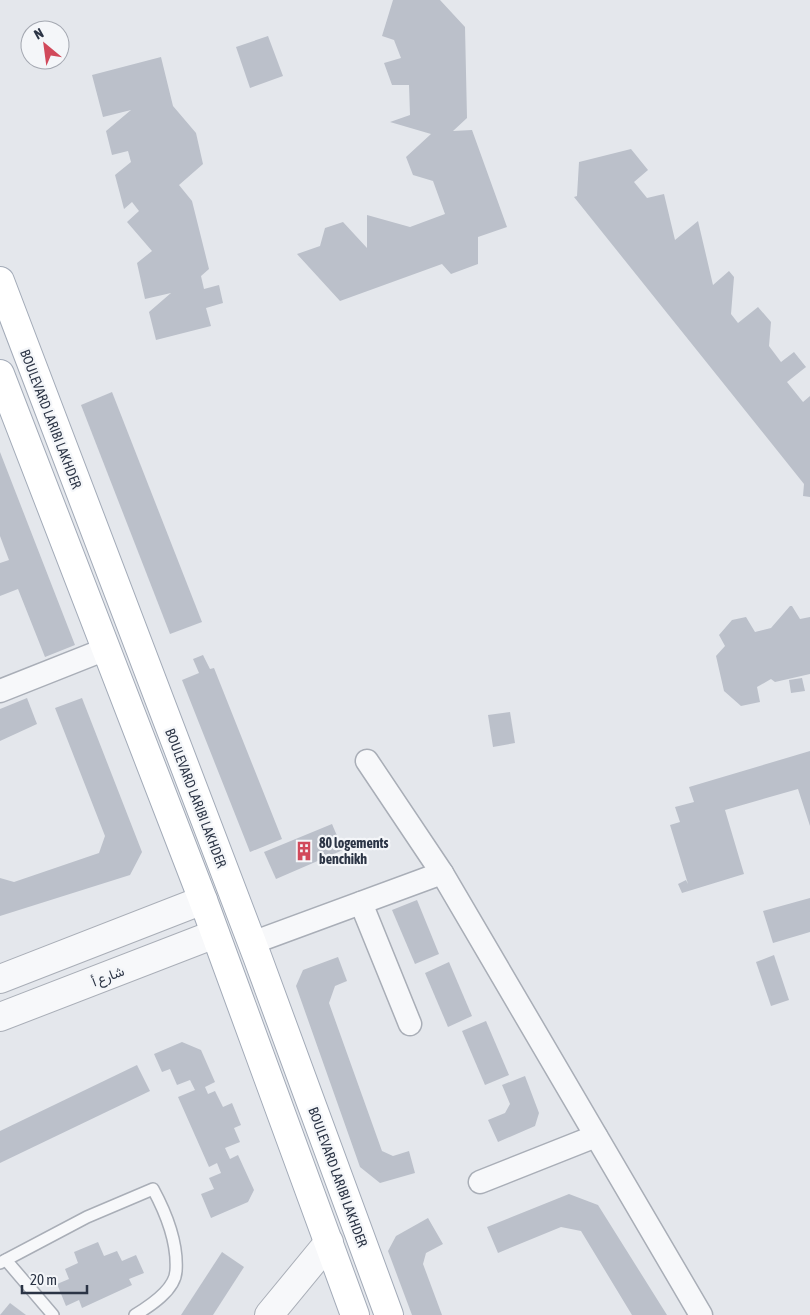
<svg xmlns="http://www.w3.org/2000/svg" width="810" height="1315" font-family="'Asap Condensed',Vazirmatn,sans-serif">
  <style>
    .building { fill: #bbc0ca }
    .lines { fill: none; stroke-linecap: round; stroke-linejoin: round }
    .service-casing { stroke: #a9aeb7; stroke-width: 14 }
    .minor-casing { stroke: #a9aeb7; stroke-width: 25 }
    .tertiary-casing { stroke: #a9aeb7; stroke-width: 30 }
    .primary-casing { stroke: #a3abb8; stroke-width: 30 }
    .service { stroke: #f7f8fa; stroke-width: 11 }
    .minor { stroke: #f7f8fa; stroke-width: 22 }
    .tertiary { stroke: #f7f8fa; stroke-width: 28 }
    .primary { stroke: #fff; stroke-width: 28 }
    .labels { text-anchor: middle; stroke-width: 4.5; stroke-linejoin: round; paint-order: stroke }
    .street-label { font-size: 14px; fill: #2b3445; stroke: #f4f6f9 }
    .poi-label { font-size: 14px; font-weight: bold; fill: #2b3445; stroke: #f4f6f9; text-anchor: start }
  </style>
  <rect width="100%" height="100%" fill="#e4e7ec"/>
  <g class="building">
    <path d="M393,0H440L465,27L467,118L453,131L472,130L507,227L478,237V264L451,274L442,264L340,301L297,254L320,246L325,228L343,222L367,248V215L410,227L445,214L433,181L413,175L406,157L431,134L390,122L410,115L409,85H392L384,63L401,58L394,40L382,36Z"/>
    <path d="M268,36L283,76L250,88L236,47Z"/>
    <path d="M161,57L173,106L196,133L203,164L179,185L192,201L209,269L201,276L204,289L219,285L223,303L206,308L211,326L156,340L149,312L171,293L145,299L137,263L152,251L127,222L139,211L132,202L124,209L115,175L131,162L128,151L112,155L106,131L131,110L103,117L92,75Z"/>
    <path d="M631,149L648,170L634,182L647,198L664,194L675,240L698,221L713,285L729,271L734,277L731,314L738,323L758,307L771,322L769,346L781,362L794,352L806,367L787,382L803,402L810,396V497L803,496L804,484L574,197L577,196L579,162Z"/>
    <path d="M112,392L202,622L170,634L81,405Z"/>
    <path d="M0,452L75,645L45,657L18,589L0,596V563L9,560L0,536Z"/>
    <path d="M790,606H792L800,619L810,617V674L775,682L771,679L757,687L760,702L741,706L724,691L716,656L725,646L719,635L732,620L746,617L755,632L771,628Z"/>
    <path d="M203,655L210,669L214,668L282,839L250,852L182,680L199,673L193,659Z"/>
    <path d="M802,678L805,691L791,693L789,680Z"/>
    <path d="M27,698L37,724L0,741V709Z"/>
    <path d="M82,698L142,852L130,875L0,916V878L14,882L99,853L105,836L55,708Z"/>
    <path d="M510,712L515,743L493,747L488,715Z"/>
    <path d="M810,751V826L798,789L725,810L744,874L682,893L678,884L686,880L688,884L670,825L680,822L675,807L694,802L689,787Z"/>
    <path d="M332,824L343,850L276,879L264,852Z"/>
    <path d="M810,898V932L773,943L763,911Z"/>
    <path d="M417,900L439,954L415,964L392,910Z"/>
    <path d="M774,955L789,1000L771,1006L756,962Z"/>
    <path d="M338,957L347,981L335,986L329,1003L382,1151L393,1156L409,1151L415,1173L380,1183L360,1167L296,986L303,970Z"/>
    <path d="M449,962L472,1016L448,1027L425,973Z"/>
    <path d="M486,1021L509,1075L485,1085L462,1031Z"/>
    <path d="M182,1042L201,1050L215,1082L205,1087L208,1094L215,1091L223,1107L232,1103L241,1125L234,1128L240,1142L225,1148L230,1159L238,1155L254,1190L248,1202L211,1218L201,1194L214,1189L209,1178L221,1173L217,1163L209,1167L178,1097L195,1090L190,1080L177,1085L170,1069L162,1072L154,1054Z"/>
    <path d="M137,1065L150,1091L0,1163V1131Z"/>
    <path d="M525,1076L539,1113L535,1126L498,1142L488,1120L505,1113L510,1104L502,1085Z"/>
    <path d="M569,1194L598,1205L667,1315H632L581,1231L561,1227L498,1253L487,1227Z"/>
    <path d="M428,1218L443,1244L426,1253L423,1264L442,1315H412L388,1251L396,1236Z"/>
    <path d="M98,1242L104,1256L117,1251L122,1261L136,1255L144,1273L129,1279L132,1285L82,1308L79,1300L66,1306L57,1284L69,1279L65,1269L78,1263L74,1252Z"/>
    <path d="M222,1252L244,1267L213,1315H181Z"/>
    <path d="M10,1303L26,1315H0Z"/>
  </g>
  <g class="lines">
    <defs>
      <g id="service">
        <path d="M6,1260L53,1315"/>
        <path d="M0,1263L87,1217L153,1189C166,1213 178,1243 176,1271C175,1290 150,1306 135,1315"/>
      </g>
      <g id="minor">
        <path d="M0,691L106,649"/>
        <path d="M367,761L442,873"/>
        <path d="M361,903L410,1024"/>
        <path d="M252,943L442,873L701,1315"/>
        <path d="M480,1182L596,1136"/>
      </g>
      <g id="tertiary">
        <path d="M0,979L203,900"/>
        <path d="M0,1017L215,934"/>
        <path d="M269,1315L329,1242"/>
      </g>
      <g id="primary">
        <path d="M0,281L257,956L389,1315"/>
        <path d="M0,374L203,900L355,1315"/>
      </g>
    </defs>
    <use href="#service" class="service-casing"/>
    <use href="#minor" class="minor-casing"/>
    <use href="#tertiary" class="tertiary-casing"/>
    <use href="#primary" class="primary-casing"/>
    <use href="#service" class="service"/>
    <use href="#minor" class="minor"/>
    <use href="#tertiary" class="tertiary"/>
    <use href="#primary" class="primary"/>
  </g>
  <defs>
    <symbol id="building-bare" viewBox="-9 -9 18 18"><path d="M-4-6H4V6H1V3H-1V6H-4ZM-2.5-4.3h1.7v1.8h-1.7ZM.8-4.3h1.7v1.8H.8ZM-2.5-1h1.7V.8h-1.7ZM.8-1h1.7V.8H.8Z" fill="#d1495b" stroke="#f4f6f9" stroke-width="2.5" paint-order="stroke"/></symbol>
  </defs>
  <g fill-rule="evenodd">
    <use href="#building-bare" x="290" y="837" width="28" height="28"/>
  </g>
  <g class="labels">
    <g class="street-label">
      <text transform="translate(51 419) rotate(69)" y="5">BOULEVARD LARIBI LAKHDER</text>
      <text transform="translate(196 798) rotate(69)" y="5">BOULEVARD LARIBI LAKHDER</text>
      <text transform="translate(108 976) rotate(-21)" y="5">شارع أ</text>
      <text transform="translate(338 1177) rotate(70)" y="5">BOULEVARD LARIBI LAKHDER</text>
    </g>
    <g class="poi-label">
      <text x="319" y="848">80 logements<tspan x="319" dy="16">benchikh</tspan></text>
    </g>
  </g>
  <g transform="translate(45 45) rotate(331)"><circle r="24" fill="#f4f6f9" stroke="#a4a8b1"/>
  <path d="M0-4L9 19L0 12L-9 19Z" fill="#d1495b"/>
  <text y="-8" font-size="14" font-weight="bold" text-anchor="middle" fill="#2b3445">N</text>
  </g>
  <path d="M22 1285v8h65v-8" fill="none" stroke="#2b3445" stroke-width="2.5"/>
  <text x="30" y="1285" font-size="15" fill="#2b3445" stroke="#f4f6f9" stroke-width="4" paint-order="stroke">20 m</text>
</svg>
